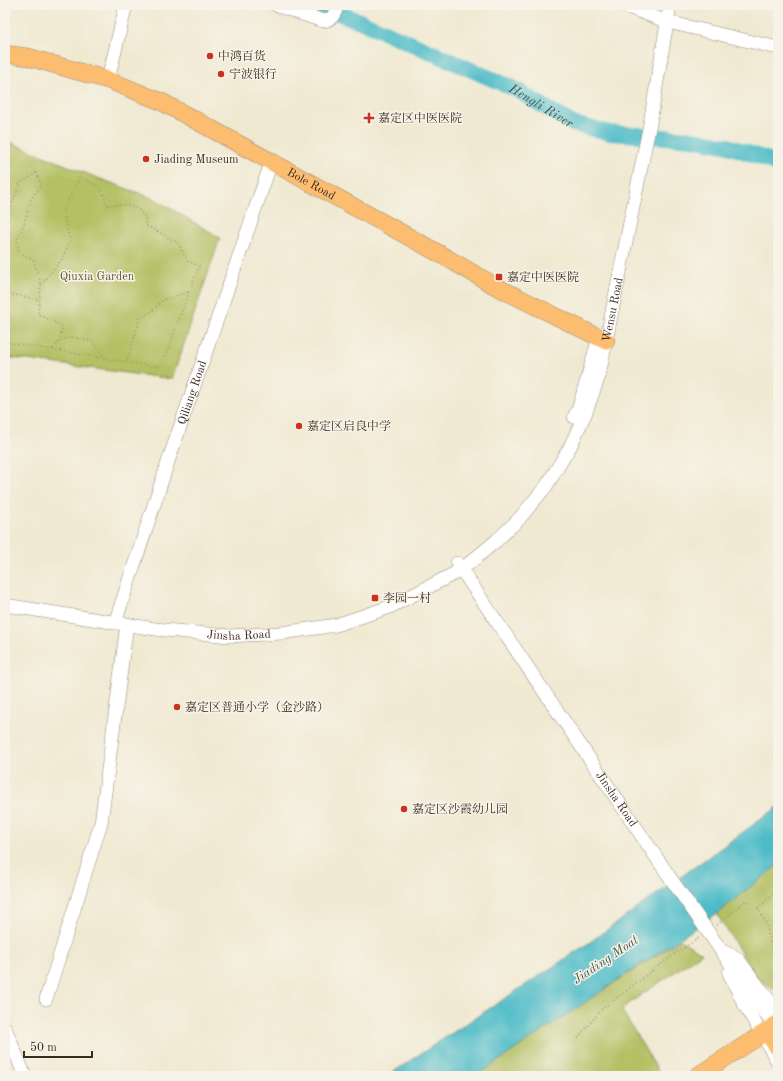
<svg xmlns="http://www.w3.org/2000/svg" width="783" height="1081" font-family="'Old Standard TT','Noto Serif SC',serif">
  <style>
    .green { fill: #b3c063; stroke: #777540 }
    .water { fill: #4ebcc8; stroke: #447373 }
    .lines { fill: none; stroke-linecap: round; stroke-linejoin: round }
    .river { stroke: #4ebcc8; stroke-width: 16 }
    .minor-casing { stroke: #968a78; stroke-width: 14 }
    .major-casing { stroke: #968a78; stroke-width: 18 }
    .path { stroke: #968a78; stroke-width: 1.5; stroke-dasharray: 1 3; stroke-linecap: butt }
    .minor { stroke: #fff; stroke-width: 13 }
    .major { stroke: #fcbd6f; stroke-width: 17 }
    .poi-dot { fill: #c8321e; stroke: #f7f3e8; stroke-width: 1.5 }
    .labels { text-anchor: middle; stroke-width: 3; stroke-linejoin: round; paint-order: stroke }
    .poi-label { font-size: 12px; fill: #3b2a1e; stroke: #f7f3e8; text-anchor: start }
    .street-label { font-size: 12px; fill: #3b2a1e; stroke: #f7f3e8 }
    .park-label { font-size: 12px; fill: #5f5733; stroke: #f7f3e8 }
    .water-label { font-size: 13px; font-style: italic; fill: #415651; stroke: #f7f3e8 }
  </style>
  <rect width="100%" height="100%" fill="#f7f3e8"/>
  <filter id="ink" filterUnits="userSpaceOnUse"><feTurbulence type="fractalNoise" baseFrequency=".025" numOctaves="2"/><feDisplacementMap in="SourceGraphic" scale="8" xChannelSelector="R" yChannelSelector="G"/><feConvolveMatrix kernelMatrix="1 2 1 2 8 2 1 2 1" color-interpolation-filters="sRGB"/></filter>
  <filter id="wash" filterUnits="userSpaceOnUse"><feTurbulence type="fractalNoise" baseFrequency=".012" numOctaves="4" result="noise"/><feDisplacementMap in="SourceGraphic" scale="16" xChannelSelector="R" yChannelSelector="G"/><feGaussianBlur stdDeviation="0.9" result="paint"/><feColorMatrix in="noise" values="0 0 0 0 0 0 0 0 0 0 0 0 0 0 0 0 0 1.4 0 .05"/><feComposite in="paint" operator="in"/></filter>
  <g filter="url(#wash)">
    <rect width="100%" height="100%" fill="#f0e9d2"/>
    <g class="green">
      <path d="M7,141L95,177L155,199L220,238L172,379L5,357V147Z"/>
      <path d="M778,862V992L757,978L715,911Z"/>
      <path d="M680,940L702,953L621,1009L661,1076H472Z"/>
    </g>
    <path class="water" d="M778,807V865L719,912L476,1076H387L586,945Z"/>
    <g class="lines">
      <path class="river" id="s1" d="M315,5L360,21L515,89L573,124L610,133L692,139L728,146L766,159L778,165"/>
    </g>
  </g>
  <g filter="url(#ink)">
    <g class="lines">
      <defs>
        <g id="minor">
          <path d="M276,5L323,21C334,19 334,14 338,5"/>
          <path d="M622,5L668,22L778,48"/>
          <path d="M108,80L126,5"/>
          <path d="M574,417L579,407L598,341"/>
          <path id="s2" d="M457,563L671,879L774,1026"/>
          <path id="s3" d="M5,605L155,629L229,636L282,633L336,625L390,607L461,570L496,541L519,519L547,485L570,447L586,412L599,376L650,123L670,5"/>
          <path id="s4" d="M115,623L170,456L271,163"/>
          <path d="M724,952L737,958L778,1012"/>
          <path d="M729,973L743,1002L778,1062"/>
          <path d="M46,999L101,823L127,624"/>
          <path d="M5,1028L25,1076"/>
        </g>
        <g id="major">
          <path id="s5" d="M5,54L28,57L108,80L162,102L440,254L495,286L606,341"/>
          <path d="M774,1026L771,1038L778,1048"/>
          <path d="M697,1076L778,1024"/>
        </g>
      </defs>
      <use href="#minor" class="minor-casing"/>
      <use href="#major" class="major-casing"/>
      <g class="path">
        <path d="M5,222L20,184L36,173L42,185L31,199L24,224L17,240L19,253L33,259L41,284"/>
        <path d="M5,293L40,300"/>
        <path d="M5,342L158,367L165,357L199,266L188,261L177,242L145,225L146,218L138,209L127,205H107L101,188L80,177L63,211L70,241L62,259L41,285L38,314L62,326L60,340"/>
        <path d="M53,349L60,340L73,337L91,341L106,358"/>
        <path d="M127,361L140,318L151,312L164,299L189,292"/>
        <path d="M758,908L766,924L772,949L778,951"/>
        <path d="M717,925L746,900L758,908L778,890"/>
        <path d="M578,1038L602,1009L676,953L699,938"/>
      </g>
      <use href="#minor" class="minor"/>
      <use href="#major" class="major"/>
    </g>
  </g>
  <g class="poi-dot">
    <circle cx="210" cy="56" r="4"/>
    <circle cx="221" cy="74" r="4"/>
    <path d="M367 112h4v4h4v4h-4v4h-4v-4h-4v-4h4z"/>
    <circle cx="146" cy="159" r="4"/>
    <rect x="495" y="273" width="8" height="8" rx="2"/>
    <circle cx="299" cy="426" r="4"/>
    <rect x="371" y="594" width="8" height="8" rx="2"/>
    <circle cx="177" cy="707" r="4"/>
    <circle cx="404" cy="809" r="4"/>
  </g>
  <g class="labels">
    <g class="poi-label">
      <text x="218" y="60">中鸿百货</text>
      <text x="229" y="78">宁波银行</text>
      <text x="378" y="122">嘉定区中医医院</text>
      <text x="154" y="163">Jiading Museum</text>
      <text x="507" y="281">嘉定中医医院</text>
      <text x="307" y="430">嘉定区启良中学</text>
      <text x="383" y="602">李园一村</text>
      <text x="185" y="711">嘉定区普通小学（金沙路）</text>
      <text x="412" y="813">嘉定区沙霞幼儿园</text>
    </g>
    <g class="street-label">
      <text dy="4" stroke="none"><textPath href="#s5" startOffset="335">Bole Road</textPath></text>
      <text dy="4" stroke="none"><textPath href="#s3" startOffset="781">Wensu Road</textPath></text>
      <text dy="4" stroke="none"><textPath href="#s4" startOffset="243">Qiliang Road</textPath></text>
      <text dy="4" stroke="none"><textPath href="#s3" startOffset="236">Jinsha Road</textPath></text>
      <text dy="4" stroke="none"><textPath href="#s2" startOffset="285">Jinsha Road</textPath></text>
    </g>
    <g class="park-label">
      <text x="97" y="280">Qiuxia Garden</text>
    </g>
    <g class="water-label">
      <text dy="5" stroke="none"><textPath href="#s1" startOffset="248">Hengli River</textPath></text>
      <text transform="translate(605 959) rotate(-34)" y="5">Jiading Moat</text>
    </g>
  </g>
  <rect width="783" height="1081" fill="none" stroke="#f7f3e8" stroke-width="20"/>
  <path d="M24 1051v6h68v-6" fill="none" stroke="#3b2a1e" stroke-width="2"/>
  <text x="30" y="1051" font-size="12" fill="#3b2a1e" stroke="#f7f3e8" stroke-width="3" paint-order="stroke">50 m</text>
</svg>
